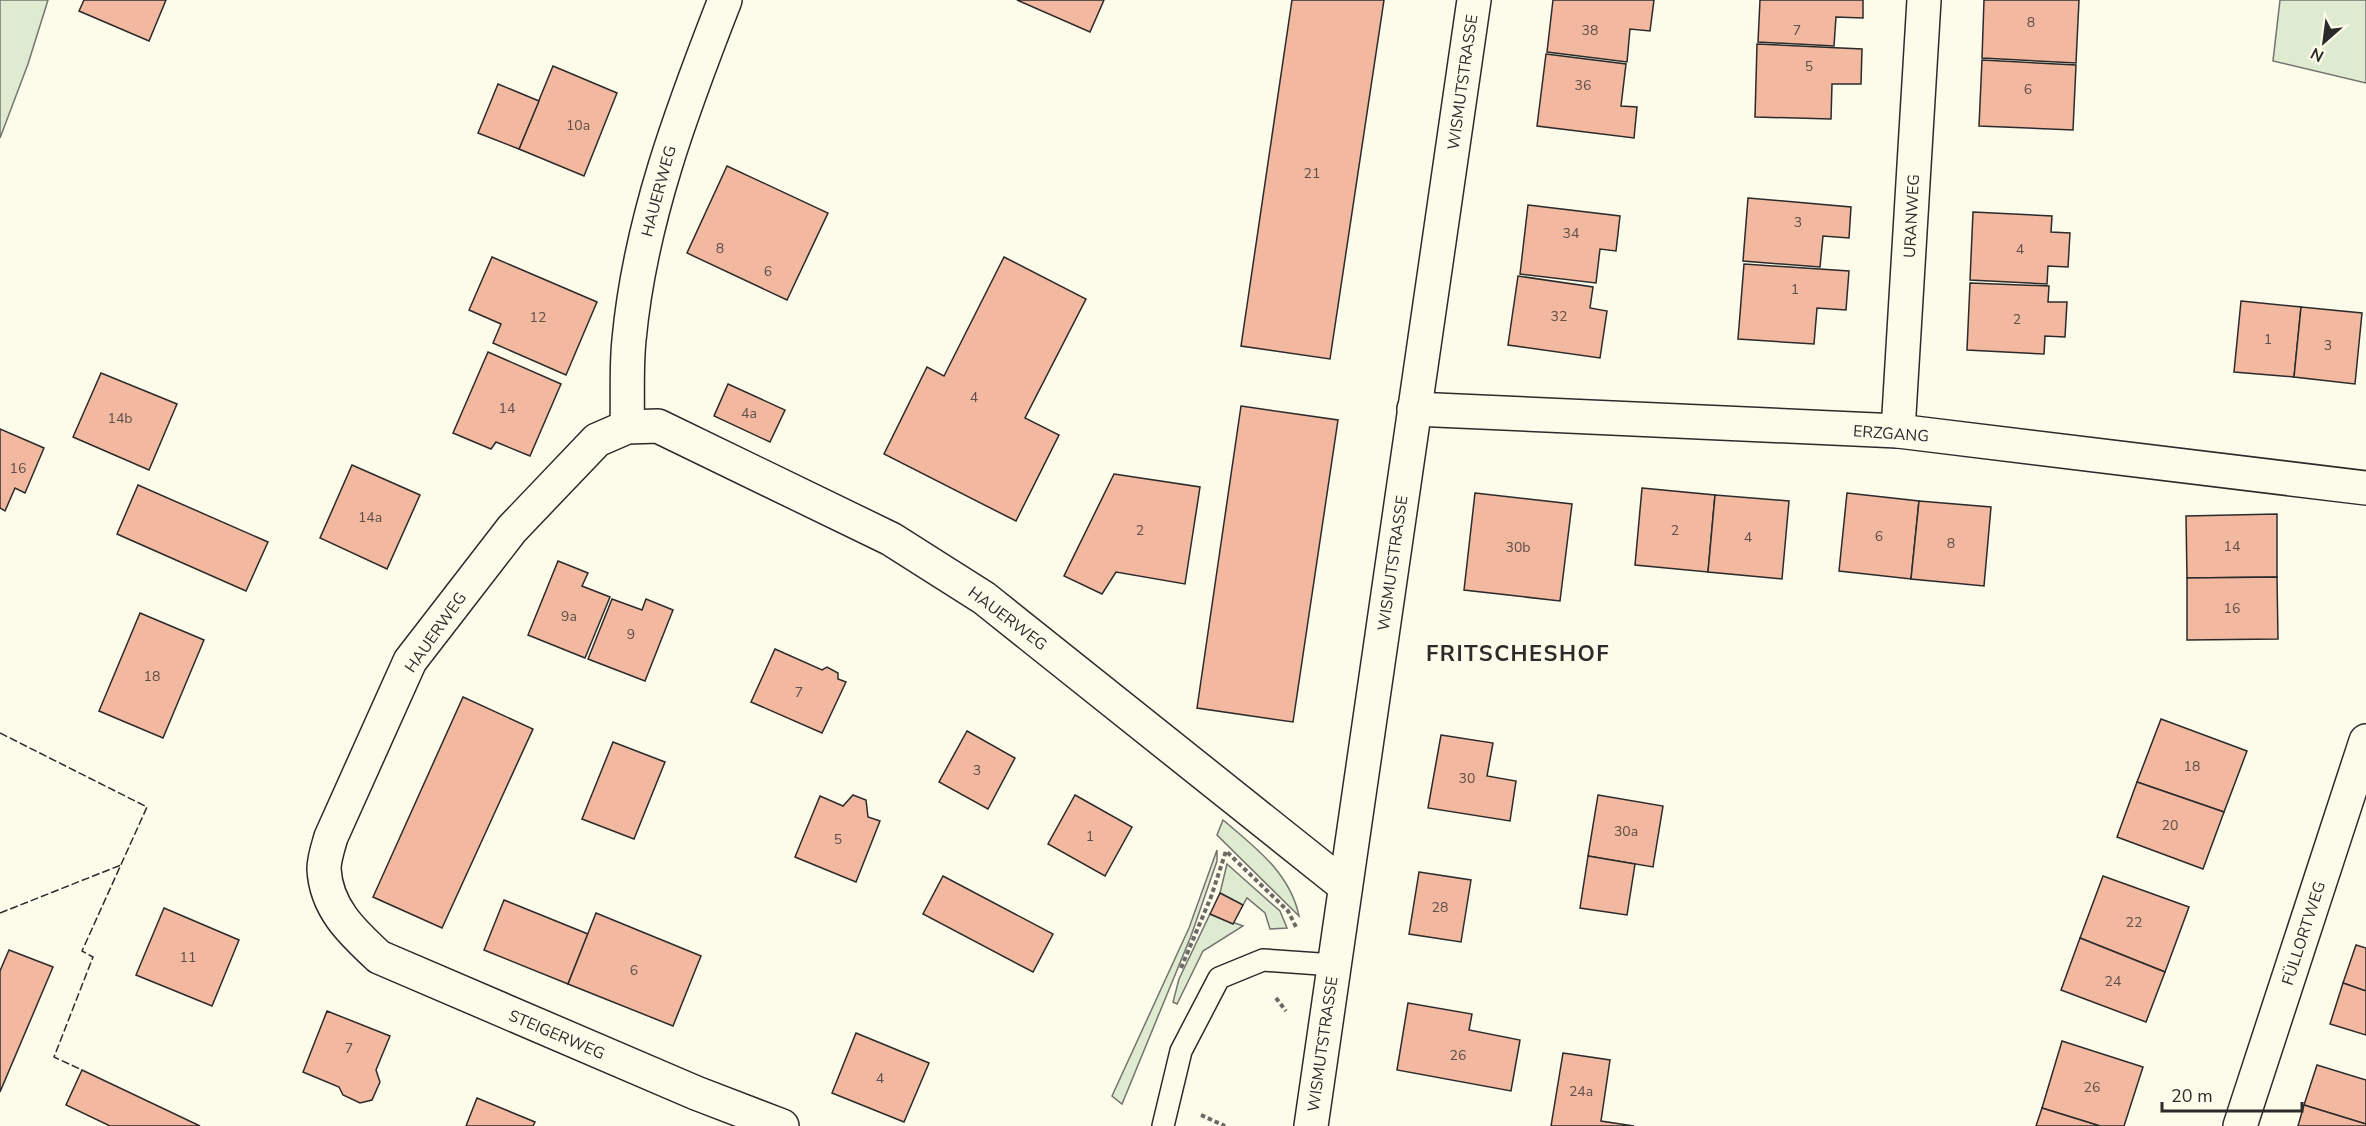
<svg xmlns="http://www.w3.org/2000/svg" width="2366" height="1126" font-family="'Nunito Sans',sans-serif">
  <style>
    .green { fill: #deebd1; stroke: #74746e; stroke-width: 1.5 }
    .building { fill: #f2b8a0; stroke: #2b2b2b; stroke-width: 1.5 }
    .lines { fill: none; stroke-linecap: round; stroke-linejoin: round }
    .lane-casing { stroke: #2b2b2b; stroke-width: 24 }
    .street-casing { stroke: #2b2b2b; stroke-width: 36 }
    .path { stroke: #6a6964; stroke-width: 4; stroke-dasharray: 4.5 3; stroke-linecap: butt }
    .lane { stroke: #fdfbea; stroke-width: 21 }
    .street { stroke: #fdfbea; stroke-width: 33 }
    .fence { stroke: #2b2b2b; stroke-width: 1.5; stroke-dasharray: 8 3; stroke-linecap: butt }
    .labels { text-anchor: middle; stroke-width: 4.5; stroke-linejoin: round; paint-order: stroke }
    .number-label { font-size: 14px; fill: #5d4e48 }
    .street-label { font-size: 16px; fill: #2b2b2b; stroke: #fdfbea }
    .district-label { font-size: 22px; font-weight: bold; letter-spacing: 1.5px; fill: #2b2b2b; stroke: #fdfbea }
  </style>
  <rect width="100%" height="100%" fill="#fdfbea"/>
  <g class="green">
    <path d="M0,0H48L28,64L0,138Z"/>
    <path d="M2280,0H2366V83L2273,61Z"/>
    <path d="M1223,820C1255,847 1290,873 1299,916L1217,835Z"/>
    <path d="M1217,850V861L1191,936L1122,1104L1112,1096L1189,928Z"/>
    <path d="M1227,864L1280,911L1287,928L1270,929L1265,913L1247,898L1243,905L1220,893Z"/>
    <path d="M1210,914L1243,926L1203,951L1177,1004L1173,1002L1179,979Z"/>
  </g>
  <g class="building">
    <path d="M84,0H166L149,41L79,11Z"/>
    <path d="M1017,0H1104L1090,32Z"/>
    <path d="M1292,0H1384L1330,359L1241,346Z"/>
    <path d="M1553,0H1654L1650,31L1630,29L1627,62L1547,52Z"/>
    <path d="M1760,0H1863V18L1836,17L1834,46L1758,42Z"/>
    <path d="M1984,0H2079L2076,63L1982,58Z"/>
    <path d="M1757,44L1862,49L1861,84H1832L1831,119L1755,117Z"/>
    <path d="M1546,54L1626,64L1621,106L1637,107L1634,138L1537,126Z"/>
    <path d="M1982,60L2076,65L2073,130L1979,126Z"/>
    <path d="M553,66L617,93L584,176L519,149Z"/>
    <path d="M498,84L539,101L519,149L478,133Z"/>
    <path d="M727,166L828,213L787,300L687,253Z"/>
    <path d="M1748,198L1851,207L1849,238L1823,236L1820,267L1743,261Z"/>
    <path d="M1528,205L1620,216L1616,251L1600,249L1596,283L1520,274Z"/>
    <path d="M1973,212L2052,216L2051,232L2070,233L2068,267L2048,266L2047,284L1970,280Z"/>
    <path d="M492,257L597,302L566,375L493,343L501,324L469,310Z"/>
    <path d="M1004,257L1086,299L1025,418L1059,435L1016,521L884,454L927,367L944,376Z"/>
    <path d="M1744,264L1849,271L1846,310L1817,308L1814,344L1738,339Z"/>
    <path d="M1518,276L1593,287L1590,308L1607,311L1600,358L1508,345Z"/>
    <path d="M1970,283L2049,286L2048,302H2067L2065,337L2045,336L2044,354L1967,350Z"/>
    <path d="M2241,301L2301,307L2294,377L2234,372Z"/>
    <path d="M2301,307L2362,313L2355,384L2294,377Z"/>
    <path d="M488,352L561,384L530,456L496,442L491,449L453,433Z"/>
    <path d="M101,373L177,404L149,470L73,437Z"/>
    <path d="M728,384L785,410L770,442L714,416Z"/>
    <path d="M1241,406L1338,420L1293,722L1197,708Z"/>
    <path d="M0,429L44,448L25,493L15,488L5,511L0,508Z"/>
    <path d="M352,465L420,495L387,569L320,538Z"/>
    <path d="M1114,474L1200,487L1185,584L1116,572L1102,594L1064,576Z"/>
    <path d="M138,485L268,542L246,591L117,534Z"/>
    <path d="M1642,488L1715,495L1708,572L1635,565Z"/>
    <path d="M1475,493L1572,504L1560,601L1464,590Z"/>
    <path d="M1847,493L1919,501L1911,579L1839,571Z"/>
    <path d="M1715,495L1789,501L1782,579L1708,572Z"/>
    <path d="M1919,501L1991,507L1984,586L1911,579Z"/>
    <path d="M2277,514V577L2187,578L2186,516Z"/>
    <path d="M558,561L588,573L582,586L610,597L585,658L528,635Z"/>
    <path d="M2277,577L2278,639L2187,640V578Z"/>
    <path d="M612,599L642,610L646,599L673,610L645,681L588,659Z"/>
    <path d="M140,613L204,640L163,738L99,711Z"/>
    <path d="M775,649L822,670L827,667L838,673V679L846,682L822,733L751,702Z"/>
    <path d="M463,697L533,729L442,928L373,897Z"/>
    <path d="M2161,719L2247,751L2224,812L2137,782Z"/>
    <path d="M967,731L1015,758L988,809L939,782Z"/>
    <path d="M1441,735L1493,743L1487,776L1516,781L1510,821L1428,808Z"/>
    <path d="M613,742L665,762L634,839L582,819Z"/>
    <path d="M2137,782L2224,812L2203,869L2117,837Z"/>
    <path d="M853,795L866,800L868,817L880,821L856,882L795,857L820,796L843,806Z"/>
    <path d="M1075,795L1132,827L1105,876L1048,844Z"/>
    <path d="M1598,795L1663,806L1653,867L1588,856Z"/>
    <path d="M1588,856L1635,864L1627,915L1580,908Z"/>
    <path d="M1419,872L1471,880L1461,942L1409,934Z"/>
    <path d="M943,876L1053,934L1033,972L923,914Z"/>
    <path d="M2103,876L2189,907L2165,972L2080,938Z"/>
    <path d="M1220,893L1243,905L1233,924L1210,914Z"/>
    <path d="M504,900L588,934L568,984L484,950Z"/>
    <path d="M164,908L239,940L212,1006L136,975Z"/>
    <path d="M596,913L701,956L673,1026L568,984Z"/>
    <path d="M2080,938L2165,972L2146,1022L2061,990Z"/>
    <path d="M2356,945L2366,948V991L2343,983Z"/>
    <path d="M9,950L53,967L0,1092V971Z"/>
    <path d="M2343,983L2366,991V1035L2330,1024Z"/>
    <path d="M1408,1003L1472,1014L1469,1030L1520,1040L1511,1091L1397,1070Z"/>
    <path d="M327,1011L390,1036L376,1070L380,1082L372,1100L360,1103L343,1095L339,1087L303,1072Z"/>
    <path d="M856,1033L929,1063L904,1122L832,1093Z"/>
    <path d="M2062,1041L2143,1067L2124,1126H2100L2042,1108Z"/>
    <path d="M1563,1053L1610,1060L1601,1121L1634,1126H1551Z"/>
    <path d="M2317,1065L2366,1080V1124L2304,1105Z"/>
    <path d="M82,1070L200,1126H110L66,1105Z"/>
    <path d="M477,1098L535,1122L533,1126H466Z"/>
    <path d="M2304,1105L2366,1124V1126H2298Z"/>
    <path d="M2042,1108L2100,1126H2036Z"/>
  </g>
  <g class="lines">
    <defs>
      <path id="lane" d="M1163,1126L1181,1051L1219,978L1263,960L1334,965"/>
      <g id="street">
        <path d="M1414,409L1898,431L2366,488"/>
        <path d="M627,427C628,398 626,369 629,340C640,221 682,110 725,0"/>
        <path d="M1898,431L1924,0"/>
        <path d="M782,1126L696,1093L379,957C352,932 326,908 324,869C324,859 328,847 331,837L410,661L512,529L597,440L627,427L658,426L891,539L984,598L1345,886"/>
        <path d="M1311,1126L1474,0"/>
        <path d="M2240,1126L2366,741"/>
      </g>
    </defs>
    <use href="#lane" class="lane-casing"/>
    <use href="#street" class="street-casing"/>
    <g class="path">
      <path d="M1181,968L1211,897L1226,851L1288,911L1296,927"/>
      <path d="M1276,998L1286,1011"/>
      <path d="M1201,1115L1225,1126"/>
    </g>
    <use href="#lane" class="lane"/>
    <use href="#street" class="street"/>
    <g class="fence">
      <path d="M0,733L147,807L82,951L93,957L54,1057L82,1070"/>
      <path d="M0,913L121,865"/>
    </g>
  </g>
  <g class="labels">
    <g class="number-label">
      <text x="2031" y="27">8</text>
      <text x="1590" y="35">38</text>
      <text x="1797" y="35">7</text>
      <text x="1809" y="71">5</text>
      <text x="1583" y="90">36</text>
      <text x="2028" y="94">6</text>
      <text x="578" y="130">10a</text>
      <text x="1312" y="178">21</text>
      <text x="1798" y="227">3</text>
      <text x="1571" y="238">34</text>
      <text x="720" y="253">8</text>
      <text x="2020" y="254">4</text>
      <text x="768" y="276">6</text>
      <text x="1795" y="294">1</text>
      <text x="1559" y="321">32</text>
      <text x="538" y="322">12</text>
      <text x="2017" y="324">2</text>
      <text x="2268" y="344">1</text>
      <text x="2328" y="350">3</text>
      <text x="974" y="402">4</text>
      <text x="507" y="413">14</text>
      <text x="749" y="418">4a</text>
      <text x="120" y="423">14b</text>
      <text x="18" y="473">16</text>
      <text x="370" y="522">14a</text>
      <text x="1140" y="535">2</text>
      <text x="1675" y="535">2</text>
      <text x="1879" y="541">6</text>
      <text x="1748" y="542">4</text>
      <text x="1951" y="548">8</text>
      <text x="2232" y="551">14</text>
      <text x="1518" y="552">30b</text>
      <text x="2232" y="613">16</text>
      <text x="569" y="621">9a</text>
      <text x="631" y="639">9</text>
      <text x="152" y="681">18</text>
      <text x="799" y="697">7</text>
      <text x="2192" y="771">18</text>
      <text x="977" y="775">3</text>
      <text x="1467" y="783">30</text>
      <text x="2170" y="830">20</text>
      <text x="1626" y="836">30a</text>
      <text x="1090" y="841">1</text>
      <text x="838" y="844">5</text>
      <text x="1440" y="912">28</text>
      <text x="2134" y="927">22</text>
      <text x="188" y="962">11</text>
      <text x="634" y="975">6</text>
      <text x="2113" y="986">24</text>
      <text x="349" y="1053">7</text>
      <text x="1458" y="1060">26</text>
      <text x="880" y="1083">4</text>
      <text x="2092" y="1092">26</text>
      <text x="1581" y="1096">24a</text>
    </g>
    <g class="street-label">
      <text transform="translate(1462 82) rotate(-82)" y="6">WISMUTSTRASSE</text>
      <text transform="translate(658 191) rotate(-75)" y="6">HAUERWEG</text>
      <text transform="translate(1911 216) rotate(-87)" y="6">URANWEG</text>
      <text transform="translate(1891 433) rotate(4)" y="6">ERZGANG</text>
      <text transform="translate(1392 563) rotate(-82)" y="6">WISMUTSTRASSE</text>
      <text transform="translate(1008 618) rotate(37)" y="6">HAUERWEG</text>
      <text transform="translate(435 632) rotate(-55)" y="6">HAUERWEG</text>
      <text transform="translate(2303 933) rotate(-72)" y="6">FÜLLORTWEG</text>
      <text transform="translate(557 1034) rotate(23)" y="6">STEIGERWEG</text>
      <text transform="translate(1322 1044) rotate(-82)" y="6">WISMUTSTRASSE</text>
    </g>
    <g class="district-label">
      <text x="1518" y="661">FRITSCHESHOF</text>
    </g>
  </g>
  <g transform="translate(2324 42) rotate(208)" stroke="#fdfbea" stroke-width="4.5" paint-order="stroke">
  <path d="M0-4.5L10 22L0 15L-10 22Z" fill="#2b2b2b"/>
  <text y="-9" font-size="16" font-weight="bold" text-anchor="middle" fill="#2b2b2b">N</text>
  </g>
  <path d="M2162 1102v9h140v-9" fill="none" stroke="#2b2b2b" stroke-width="3"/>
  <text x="2171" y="1102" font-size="18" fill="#2b2b2b" stroke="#fdfbea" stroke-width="4.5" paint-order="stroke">20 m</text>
</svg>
